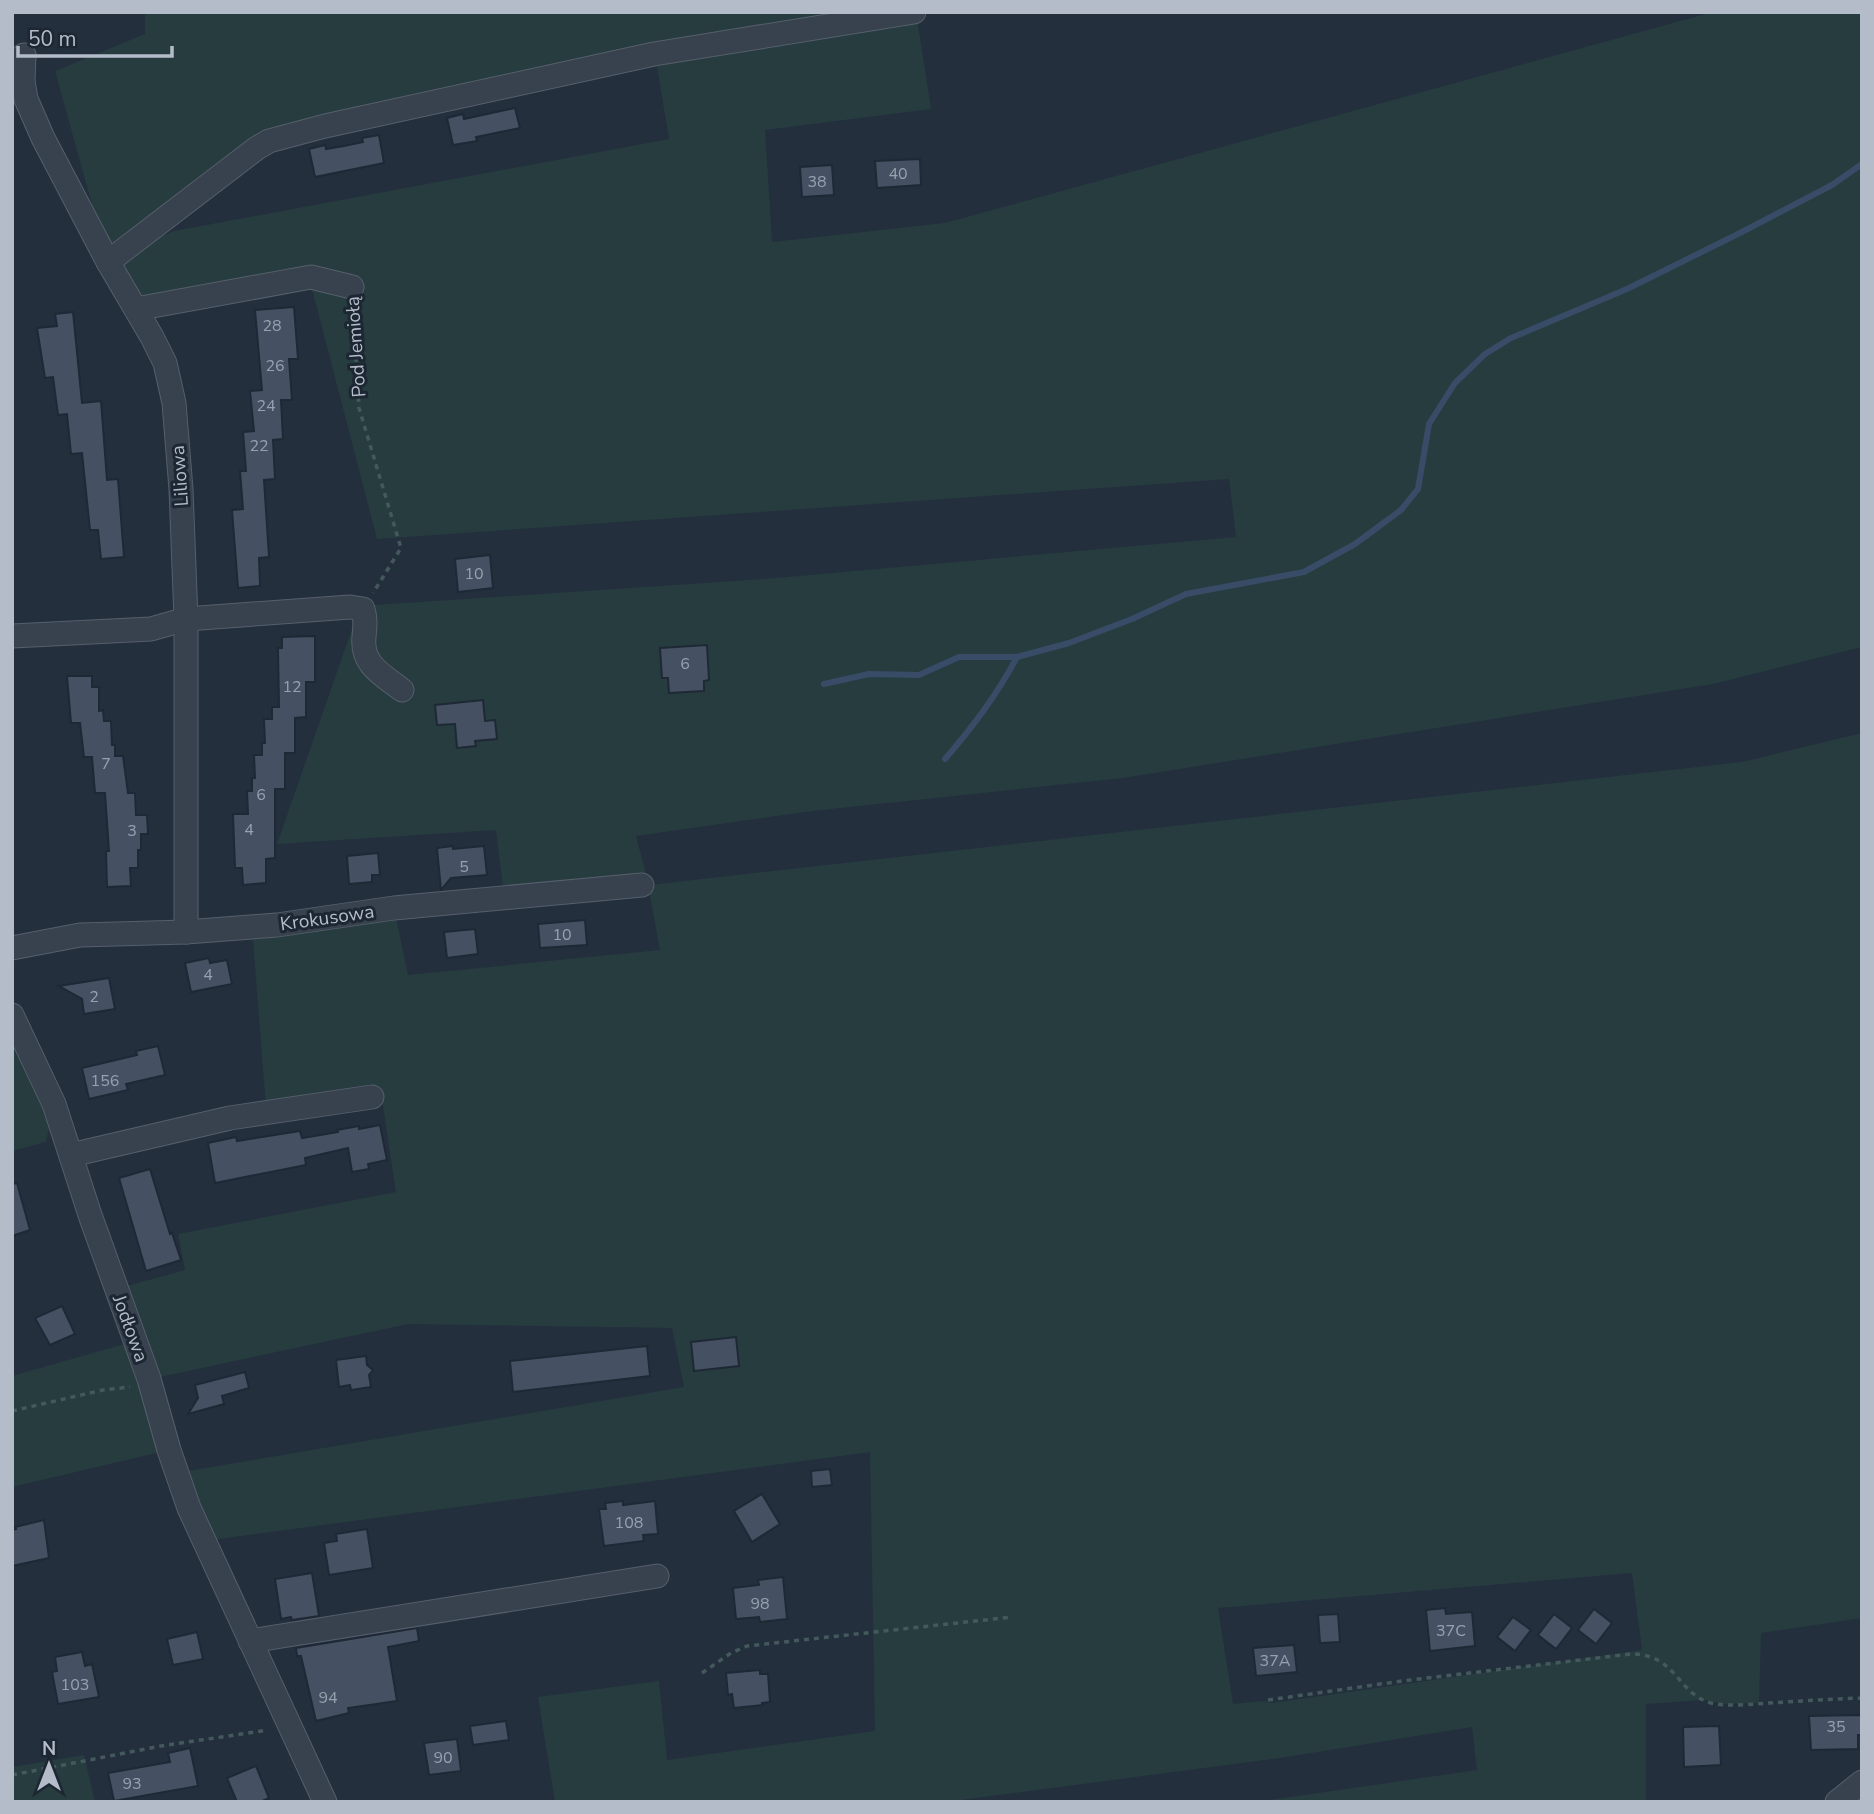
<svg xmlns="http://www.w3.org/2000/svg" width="1874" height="1814" font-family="'Nunito Sans',sans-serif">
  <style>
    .green { fill: #263c3f; fill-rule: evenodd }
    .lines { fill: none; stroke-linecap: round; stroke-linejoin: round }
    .stream { stroke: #394c67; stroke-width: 6 }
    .building { fill: #455162; stroke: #1f2835; stroke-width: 2 }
    .minor-casing { stroke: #565f6c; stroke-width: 25 }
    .path { stroke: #44595c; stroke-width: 3.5; stroke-dasharray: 5 5; stroke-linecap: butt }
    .minor { stroke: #38414e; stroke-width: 23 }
    .labels { text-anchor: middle; stroke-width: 6; stroke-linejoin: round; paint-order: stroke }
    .number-label { font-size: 16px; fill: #98a1af }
    .street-label { font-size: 19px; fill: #b4bcc9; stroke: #1d2633 }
  </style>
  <rect width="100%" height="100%" fill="#242f3e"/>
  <g class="green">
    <path d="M145,12H916L931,109L765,130L772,242L945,223L1713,12H1862V647L1713,684L1123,778L812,811L636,836L649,885L1742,762L1862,733V1618L1761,1633L1759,1703L1727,1704L1703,1700L1646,1704V1802H1256L1477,1770L1472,1727L1280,1758L946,1802H555L538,1697L659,1681L667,1760L875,1731L870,1452L203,1541L176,1473L684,1387L672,1328L408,1324L150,1379L169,1450L12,1487V1376L135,1341L116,1289L185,1270L178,1234L396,1192L382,1100L266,1107L252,927L394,908L408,975L660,950L648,885L504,895L496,830L277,844L360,606L765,579L1236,537L1229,479L377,539L311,285L141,317L108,262L55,71L145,34ZM655,55L669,139L174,231L113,259L270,141ZM1632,1573L1642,1650L1272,1703L1263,1701L1233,1704L1218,1608Z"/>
    <path d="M12,1015L54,1104L46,1142L12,1151Z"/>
    <path d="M84,1755L95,1802H12V1767Z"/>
  </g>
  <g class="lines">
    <g class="stream">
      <path d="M824,684L869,674L919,675L959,657H1017L1069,643L1132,619L1186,594L1304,572L1355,544L1401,510L1418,489L1429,424L1455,383L1485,354L1511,338L1627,289L1740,233L1832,185L1862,164"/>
      <path d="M945,759C973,727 997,695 1017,657"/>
    </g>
  </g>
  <g class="building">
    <path d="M515,108L520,128L476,137L477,141L453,145L447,118L463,114L464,119Z"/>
    <path d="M379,135L384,163L315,177L309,149L325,145L326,149L344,146L363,142L362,138Z"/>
    <path d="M920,159L921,185L877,188L875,161Z"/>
    <path d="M832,165L834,195L802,197L800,167Z"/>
    <path d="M294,307L298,359H289L292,400H281L283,439L273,440L275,479L264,480L269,557L259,558L260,586L238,588L232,510L243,509L240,471H246L243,432L254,431L250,391L262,390L255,310Z"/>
    <path d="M73,312L82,403L101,401L107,480L118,479L124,557L101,559L98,530H90L82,453L71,454L67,414L58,415L53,377L45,378L37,328L57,326L55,314Z"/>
    <path d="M490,555L493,588L458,592L455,559Z"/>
    <path d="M315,636V682H306V717L295,718V753H285V789H275V858L266,859V883L243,885L242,868H235L233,814H248L247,791H252V778H255L254,755H262V743H265L264,719H272V707H279L278,648H282V637Z"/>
    <path d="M707,645L709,680L704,681V691L669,693L668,678H662L660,648Z"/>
    <path d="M67,676H92V687H99V711L103,710L104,721H111L112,745H115V756H123L128,793H135L136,815H147L148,834H141V850H138V868H130L131,886L107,887L106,851H109L105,793H95L92,757H84L80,723H71Z"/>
    <path d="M483,700L485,721L495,720L497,739L475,741L476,746L457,748L455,724L437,725L435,705Z"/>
    <path d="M453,846V849L484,846L487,875L451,878L441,890L437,848Z"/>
    <path d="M378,853L380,875H372V882L349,884L347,856Z"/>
    <path d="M585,920L587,945L540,948L538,924Z"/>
    <path d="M475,929L478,954L447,958L444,932Z"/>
    <path d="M209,958L210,963L227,960L232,984L191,992L185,963Z"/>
    <path d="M109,978L115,1009L84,1014L82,999L59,986Z"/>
    <path d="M158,1046L165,1075L126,1084L128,1090L89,1099L82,1068L137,1055L136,1051Z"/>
    <path d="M380,1125L387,1160L368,1164L369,1169L352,1172L348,1148L305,1158L306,1165L215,1183L208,1143L236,1137L237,1141L300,1131L302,1138L338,1132L337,1130L359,1126V1129Z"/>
    <path d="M150,1169L170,1234L172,1233L181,1260L146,1271L119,1178Z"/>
    <path d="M17,1183L30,1230L12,1236V1184Z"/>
    <path d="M62,1306L75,1334L50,1345L35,1318Z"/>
    <path d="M736,1337L739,1366L694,1371L691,1342Z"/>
    <path d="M647,1346L650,1376L513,1392L510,1361Z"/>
    <path d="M366,1356L367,1365L373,1370L369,1375L371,1387L351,1390L350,1385L339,1387L336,1360Z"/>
    <path d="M245,1372L249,1388L222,1396L224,1404L188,1414L198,1398L195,1385Z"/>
    <path d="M830,1469L832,1485L812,1487L811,1471Z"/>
    <path d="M762,1494L780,1524L752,1542L734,1511Z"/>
    <path d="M623,1501V1505L655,1501L658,1534L643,1535L644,1541L604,1546L599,1509H606L605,1503Z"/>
    <path d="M44,1520L49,1558L12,1566V1530L16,1529L15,1527Z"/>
    <path d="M367,1529L373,1568L329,1575L324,1543L337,1541L336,1534Z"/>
    <path d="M312,1573L319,1616L292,1620L291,1617L281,1619L275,1579Z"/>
    <path d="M783,1577L787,1619L760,1622L759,1617L736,1619L733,1588L759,1585L758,1580Z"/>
    <path d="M1445,1608L1446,1614L1472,1612L1475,1646L1430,1651L1426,1610Z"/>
    <path d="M1594,1609L1612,1623L1596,1644L1578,1630Z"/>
    <path d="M1338,1614L1340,1642L1320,1643L1318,1615Z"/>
    <path d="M1554,1614L1572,1628L1556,1649L1538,1635Z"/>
    <path d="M1513,1617L1531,1630L1515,1651L1497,1637Z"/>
    <path d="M417,1628L419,1641L388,1647L397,1701L348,1708L349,1713L316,1721L301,1656H297L296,1648Z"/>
    <path d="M197,1632L203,1659L173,1665L167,1639Z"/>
    <path d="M1294,1645L1297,1672L1256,1676L1253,1648Z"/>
    <path d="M82,1652L85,1666L92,1664L99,1697L58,1704L52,1672L57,1671L55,1657Z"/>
    <path d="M760,1670V1674H768L770,1702L762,1703L763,1705L734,1708L732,1694L728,1695L726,1673Z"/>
    <path d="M1862,1715V1735H1858V1749L1811,1750L1809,1716Z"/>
    <path d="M506,1721L509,1740L473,1745L470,1726Z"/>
    <path d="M1719,1726L1721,1765L1684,1767L1683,1727Z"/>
    <path d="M457,1739L461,1771L429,1775L424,1743Z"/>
    <path d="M190,1748L198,1786L114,1801L108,1773L170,1762L168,1753Z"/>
    <path d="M256,1766L269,1798L260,1802H237L227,1778Z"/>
  </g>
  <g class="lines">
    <defs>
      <g id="minor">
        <path d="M24,55L23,81L26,99L43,138L108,262L152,337L165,363L174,403L181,489L186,619V932"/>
        <path d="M108,262L257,148L269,141L325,126L654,54L914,12"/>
        <path d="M136,309L311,277L352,287"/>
        <path d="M12,636L151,629L186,619L350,607L363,609C366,619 365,627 364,637C361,665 383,675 402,690"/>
        <path d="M12,948L80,935L186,932L277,925L394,908L642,885"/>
        <path d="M12,1015L54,1104L90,1215L149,1379L169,1450L189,1508L325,1802"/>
        <path d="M71,1155L230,1118L372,1097"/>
        <path d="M250,1641L657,1576"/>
        <path d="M1837,1802L1862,1782"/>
      </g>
    </defs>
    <use href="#minor" class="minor-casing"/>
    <g class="path">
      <path d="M353,307L359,408L401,548L373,593"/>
      <path d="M12,1411L103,1390L130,1387"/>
      <path d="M702,1673L731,1653L747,1646L1012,1617"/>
      <path d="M1268,1700L1402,1681L1631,1654C1677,1654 1677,1694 1711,1703C1730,1707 1751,1704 1770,1703C1801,1701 1831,1699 1862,1698"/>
      <path d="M12,1775L161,1746L268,1730"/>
      <path d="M1592,1802H1617"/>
    </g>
    <use href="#minor" class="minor"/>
  </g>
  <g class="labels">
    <g class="number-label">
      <text x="898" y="179">40</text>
      <text x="817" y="187">38</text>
      <text x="272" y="331">28</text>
      <text x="275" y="371">26</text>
      <text x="266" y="411">24</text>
      <text x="259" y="451">22</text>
      <text x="474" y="579">10</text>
      <text x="685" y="669">6</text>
      <text x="292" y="692">12</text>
      <text x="106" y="769">7</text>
      <text x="261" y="800">6</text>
      <text x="249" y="835">4</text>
      <text x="132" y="836">3</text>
      <text x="464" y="872">5</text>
      <text x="562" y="940">10</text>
      <text x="208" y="980">4</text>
      <text x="94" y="1002">2</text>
      <text x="105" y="1086">156</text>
      <text x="629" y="1528">108</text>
      <text x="760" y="1609">98</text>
      <text x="1451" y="1636">37C</text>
      <text x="1275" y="1666">37A</text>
      <text x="75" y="1690">103</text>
      <text x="328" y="1703">94</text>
      <text x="1836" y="1732">35</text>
      <text x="443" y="1763">90</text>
      <text x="132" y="1789">93</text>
    </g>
    <g class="street-label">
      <text transform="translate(355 347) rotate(-94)" y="7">Pod Jemiołą</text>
      <text transform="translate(179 476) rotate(-94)" y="7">Liliowa</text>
      <text transform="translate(327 917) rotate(-8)" y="7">Krokusowa</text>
      <text transform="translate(131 1328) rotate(70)" y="7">Jodłowa</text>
    </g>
  </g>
  <rect width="1874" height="1814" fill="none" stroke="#b4bcc9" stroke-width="28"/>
  <g transform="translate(49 1765)" stroke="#1d2633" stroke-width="5" paint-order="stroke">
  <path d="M0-5L12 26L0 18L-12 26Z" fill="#b4bcc9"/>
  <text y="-10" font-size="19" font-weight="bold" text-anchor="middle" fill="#b4bcc9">N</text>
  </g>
  <path d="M18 46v10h154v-10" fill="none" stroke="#b4bcc9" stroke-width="3.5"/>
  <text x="28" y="46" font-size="21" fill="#b4bcc9" stroke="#1d2633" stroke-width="5" paint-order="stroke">50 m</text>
</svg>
